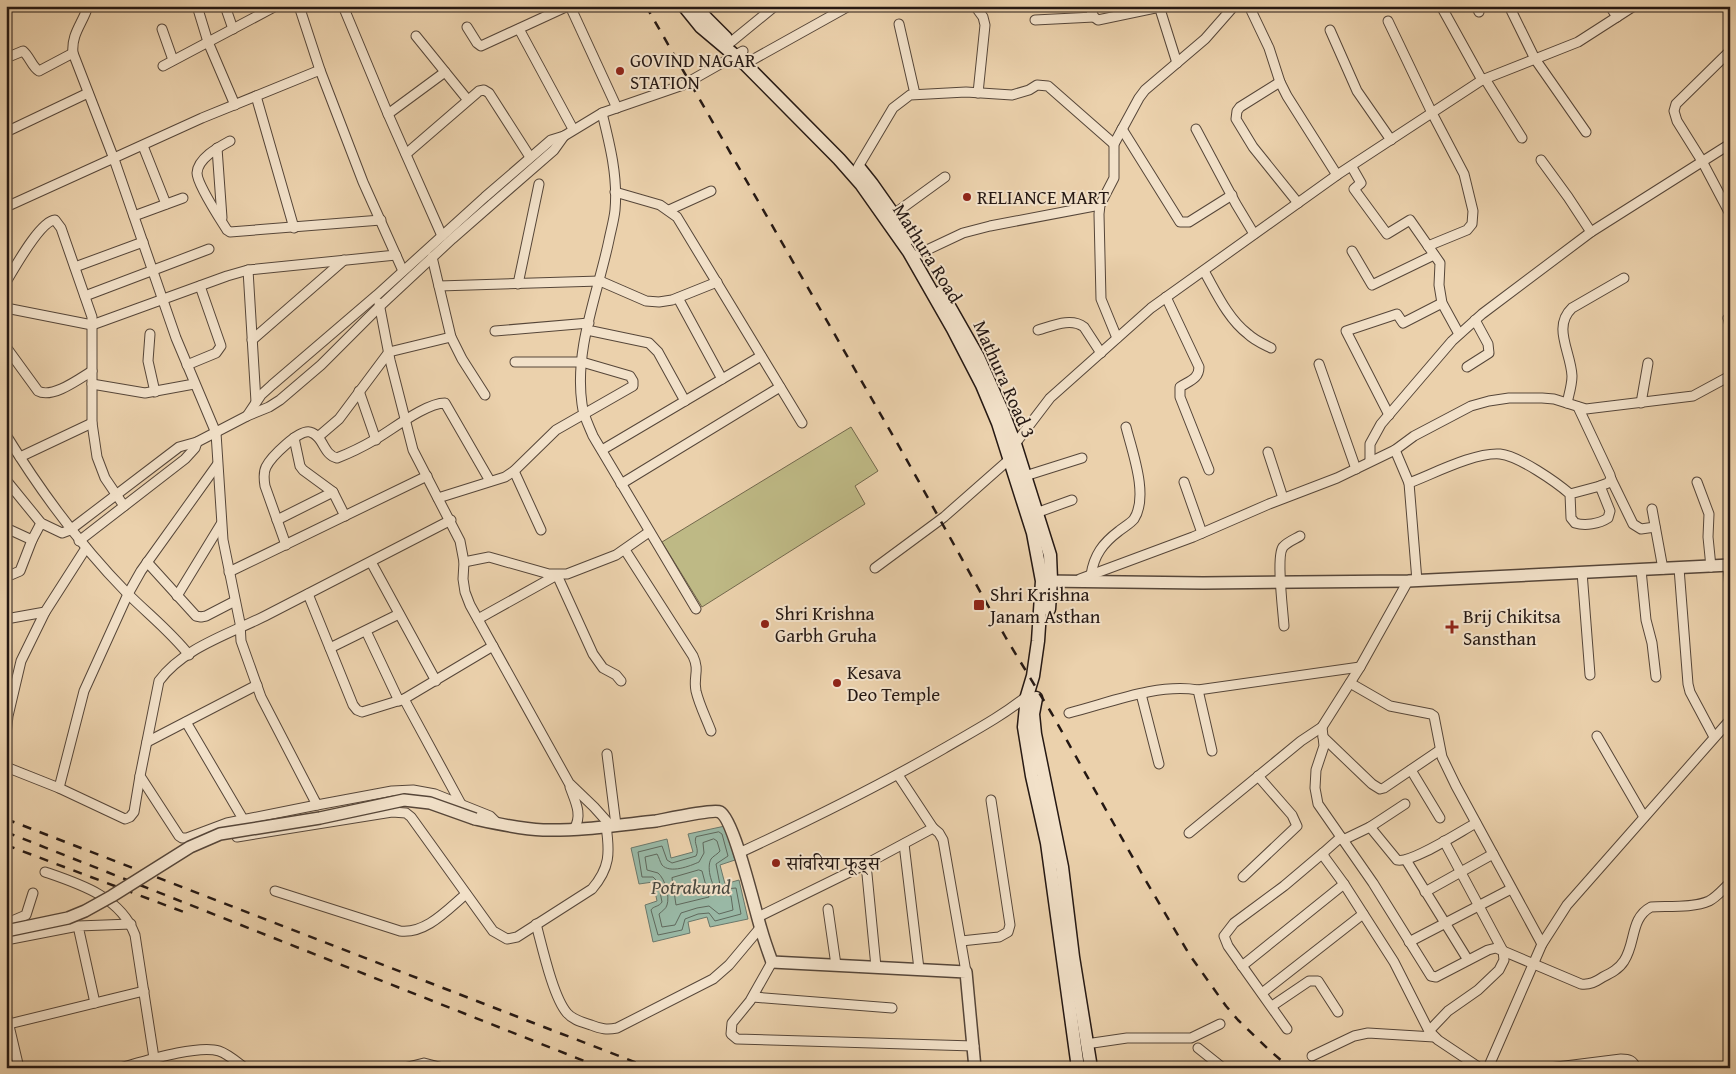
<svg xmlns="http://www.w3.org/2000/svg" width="1736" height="1074" font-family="'Gentium Book Plus','Noto Serif Devanagari',serif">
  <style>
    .green { fill: #beb985; stroke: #72684c }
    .water { fill: #99b8a5; stroke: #6b786b }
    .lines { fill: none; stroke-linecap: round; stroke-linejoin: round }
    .shore { stroke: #5f685c; stroke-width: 1 }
    .minor-casing { stroke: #564639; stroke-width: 11 }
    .tertiary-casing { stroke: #564639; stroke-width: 14 }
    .secondary-casing { stroke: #251813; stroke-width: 15 }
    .minor { stroke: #f2e1c9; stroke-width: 9 }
    .tertiary { stroke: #f2e1c9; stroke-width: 11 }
    .secondary { stroke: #f2e1c9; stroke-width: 12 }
    .rail { stroke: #251813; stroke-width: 2.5; stroke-dasharray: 9 9; stroke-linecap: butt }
    .tertiary-bridge-casing { stroke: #564639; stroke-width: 14; stroke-linecap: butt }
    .tertiary-bridge { stroke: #f2e1c9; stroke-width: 11 }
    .poi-dot { fill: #8f2418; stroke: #f2e1c9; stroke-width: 2 }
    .labels { text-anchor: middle; stroke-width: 4; stroke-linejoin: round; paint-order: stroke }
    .poi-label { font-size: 19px; fill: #251813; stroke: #f2e1c9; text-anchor: start }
    .street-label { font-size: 19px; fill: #251813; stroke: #f2e1c9 }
    .water-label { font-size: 20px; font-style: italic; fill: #48483f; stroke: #f2e1c9 }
  </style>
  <rect width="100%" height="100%" fill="#ebd1ac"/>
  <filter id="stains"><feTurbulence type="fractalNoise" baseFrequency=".004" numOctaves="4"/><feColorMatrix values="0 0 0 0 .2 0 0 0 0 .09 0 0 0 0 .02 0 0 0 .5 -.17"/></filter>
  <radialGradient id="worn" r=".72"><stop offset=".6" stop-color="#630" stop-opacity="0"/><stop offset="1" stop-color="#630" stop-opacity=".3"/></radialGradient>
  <path class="green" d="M851,427L878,471L855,486L865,504L702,607L662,542Z"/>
  <path class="water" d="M725,826L735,860L720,865L725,884L739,880L748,919L710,927L707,917L688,922L690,933L653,942L645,905L657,901L653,882L639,884L631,848L667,839L671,858L693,852L688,834Z"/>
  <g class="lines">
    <g class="shore">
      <path d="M719,832L722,834L728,856L716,864L720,885L724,889L736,888L741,914L715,921L709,913L698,914L685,919L682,930L658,935L651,910C653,906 659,907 662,902L658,882L653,877H642L638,852L662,846L667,860L672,863L696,856C700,849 693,843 696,837Z"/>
      <path d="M714,839L717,841L720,851C718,854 713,856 711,859C706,868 712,888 720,894L731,896L733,910L719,914L709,906L697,908L681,913L675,925L662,927L659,914C662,911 666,909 667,905C670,896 665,879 658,873L647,870L645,857L657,854C659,857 660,862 662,865C670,874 690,866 699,862L704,853L703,843Z"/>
      <path d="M699,870L702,871L709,897L676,905L672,878Z"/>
    </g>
    <defs>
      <g id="minor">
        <path d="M88,6C83,23 71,34 73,53L114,159L176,338L216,433L223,540L240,623L241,641L261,697L317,805L392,791L413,790L435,794L490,816L498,824"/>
        <path d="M197,6L208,42L235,105"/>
        <path d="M225,6L233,29"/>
        <path d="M299,6L320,70"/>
        <path d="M343,6L388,114L442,236"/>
        <path d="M570,6L617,108"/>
        <path d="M975,6L983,17L985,25L978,93"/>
        <path d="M1089,6L1094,17L1098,20L1160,7"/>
        <path d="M1159,6L1177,63"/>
        <path d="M1249,6L1269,48L1280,82L1287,96L1337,175"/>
        <path d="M1441,6L1482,80"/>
        <path d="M1476,6L1479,12"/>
        <path d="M1509,6L1535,59L1586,132"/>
        <path d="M1610,6L1617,17"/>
        <path d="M1035,20L1094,17"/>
        <path d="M1388,21L1432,113L1464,174L1473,211L1472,224L1467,230L1428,246"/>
        <path d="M899,24L915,94"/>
        <path d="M467,27L477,43L481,46L568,6"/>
        <path d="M162,29L173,60"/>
        <path d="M519,29L573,129"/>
        <path d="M1330,30L1357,91L1391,140"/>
        <path d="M416,36L467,99"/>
        <path d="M731,42L775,6"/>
        <path d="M1730,51L1676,104L1674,111L1677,121L1702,161L1730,214"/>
        <path d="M6,58L23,51C30,57 32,67 39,71L73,53"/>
        <path d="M745,64L849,6"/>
        <path d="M163,66L276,6"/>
        <path d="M1485,79L1522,138"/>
        <path d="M1280,82L1240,107L1237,111L1236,119L1253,147L1298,203"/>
        <path d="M256,96L294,228"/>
        <path d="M602,113C610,145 618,177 615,210C614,220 611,230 609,240C598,293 574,349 582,404C583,415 589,426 593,436L696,609"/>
        <path d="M388,114L445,72"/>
        <path d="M1122,129L1180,222H1189L1232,195"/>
        <path d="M1196,129L1236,204L1254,234"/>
        <path d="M6,132L88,93"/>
        <path d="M230,141C219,147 198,158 197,173C197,184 220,219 227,230L230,232L381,220"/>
        <path d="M143,146L166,204"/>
        <path d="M217,148L222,218"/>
        <path d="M406,154L479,91L484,90L489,93L530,157"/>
        <path d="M1541,160L1568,197L1591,232"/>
        <path d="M858,167L893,108L910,95L966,92L1012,95L1029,90L1037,85L1048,86L1114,144"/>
        <path d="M1353,169L1361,183L1354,189L1387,234L1410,220L1440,263L1439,285L1442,303L1459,334"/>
        <path d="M615,192L660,205L677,217L802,423"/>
        <path d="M6,207L202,118L320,70L363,182L403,271"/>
        <path d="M669,210L711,191"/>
        <path d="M894,214L945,177"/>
        <path d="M134,216L183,198"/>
        <path d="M1352,251L1372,285L1434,255"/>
        <path d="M432,257L451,337L462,359L485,395"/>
        <path d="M912,257L963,233L990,226L1100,205"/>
        <path d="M75,267L143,242"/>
        <path d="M248,270L256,402"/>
        <path d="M1204,271C1216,292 1228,319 1248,334C1254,340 1263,344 1271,348"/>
        <path d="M6,282C14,269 40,221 55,220L61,228L92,317V423L97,457L105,478L124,506"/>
        <path d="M518,284L539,184"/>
        <path d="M439,286L600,281L646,301L659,302L672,300L717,282"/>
        <path d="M85,296L209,249"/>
        <path d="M1166,297L1199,367C1199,379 1189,381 1180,387V397L1209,470"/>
        <path d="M678,298L722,379"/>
        <path d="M379,303L390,360L413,450L460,541L464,562L463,579L465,592L470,605L569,783L594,807L611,826"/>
        <path d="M6,308L92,325L227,276L248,270L396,255"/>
        <path d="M1728,318L1730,326"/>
        <path d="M587,330L649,343L658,352L685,401"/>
        <path d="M1038,330C1052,326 1071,317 1084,327L1101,353"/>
        <path d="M495,331L589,323"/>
        <path d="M150,334L148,361L155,392"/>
        <path d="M1117,338L1101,299L1099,214L1100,205L1114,178V144L1139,98L1145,90L1205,39L1234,6"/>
        <path d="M252,340L344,260"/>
        <path d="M6,347L38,391C52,399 79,379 92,371"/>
        <path d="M1319,364L1356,469"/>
        <path d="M187,365L216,353L221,346L200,286"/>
        <path d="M1467,367L1489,353L1488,344L1475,320"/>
        <path d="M92,384L145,393L194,384"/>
        <path d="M359,391L376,440"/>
        <path d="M1567,403C1569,394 1572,385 1572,376C1571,352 1552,327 1572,308L1624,278"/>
        <path d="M1641,403L1648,363"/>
        <path d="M1578,407L1610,475L1611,479L1608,483L1600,486"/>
        <path d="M1389,415L1346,331L1397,314L1403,323L1442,303"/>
        <path d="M247,416L261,395L272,385L377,295L485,197L551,140L564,136L602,113L683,85L743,51"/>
        <path d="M6,435C41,492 80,545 127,593C148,614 171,632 189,655"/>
        <path d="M318,437L339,419L389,352L451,337"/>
        <path d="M294,438L300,466L303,470L333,492L345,516"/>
        <path d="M1015,444L1050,398L1151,308L1337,175L1482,80L1578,42L1634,6"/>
        <path d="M602,450L761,356"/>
        <path d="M1395,450L1409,483C1433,474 1475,452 1500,454C1519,456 1556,482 1570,494L1571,518L1575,523C1585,526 1599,524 1608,518L1610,511L1600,486L1570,494"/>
        <path d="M1268,452L1283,498"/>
        <path d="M20,457L92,423"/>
        <path d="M1370,461V444L1381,424L1452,341L1482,314L1591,232L1730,144"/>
        <path d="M514,471L541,530"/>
        <path d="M1025,476L1082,458"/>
        <path d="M1611,479L1633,524L1641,529L1655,527"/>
        <path d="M6,480L41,523L62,533L70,530L179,447L197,442L247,416L269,407L280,400L321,365L379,307L452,239L554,150L564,136"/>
        <path d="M1184,482L1202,533"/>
        <path d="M1697,482L1709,514L1708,537L1711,567"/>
        <path d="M1409,483L1417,581"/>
        <path d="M621,484L780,387"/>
        <path d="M438,498L505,477L514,471L556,430L633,386V381L630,376L582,362H515"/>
        <path d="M1652,509L1663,569"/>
        <path d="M1036,513L1072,500"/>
        <path d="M277,520L333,492"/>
        <path d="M6,528L32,540"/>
        <path d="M79,541L185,459L195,448L197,442"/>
        <path d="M286,545L265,486C264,480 263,473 266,467C271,457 299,429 310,432C324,436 323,455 337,458C350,453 364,446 376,439C393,429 426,403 445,403L490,481"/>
        <path d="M625,550L693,656C700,671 693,676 696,691C699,704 706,718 711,731"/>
        <path d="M147,562L196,616L201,617L206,616L235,601"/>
        <path d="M371,562L436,681"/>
        <path d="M464,562L489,557L549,574H567L616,555L649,532"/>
        <path d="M1728,566L1730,588"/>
        <path d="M875,568L944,517L1012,457"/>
        <path d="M1679,568L1688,684L1690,692L1714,737"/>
        <path d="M1641,570L1646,620L1652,643L1656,677"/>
        <path d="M229,572L427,476"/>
        <path d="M1582,572L1590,675"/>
        <path d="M1091,575C1094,555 1103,543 1119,531C1124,527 1131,523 1134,519C1149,496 1132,451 1126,427"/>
        <path d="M6,577L20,571L32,540L41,523"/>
        <path d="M1080,579L1193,537L1269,504L1337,478L1395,450L1414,436L1471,406L1489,401L1509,398H1542L1554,399L1586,409L1693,396L1730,376"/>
        <path d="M308,594L353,705L357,710L362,712L404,699L493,646"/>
        <path d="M177,596L221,524"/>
        <path d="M6,619L45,612L86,548"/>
        <path d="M478,619L557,575L593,654L603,668L616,675L621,681"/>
        <path d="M1284,626C1283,611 1276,556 1283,547C1287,542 1295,539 1300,536"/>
        <path d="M366,631L399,701"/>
        <path d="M330,648L399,614"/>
        <path d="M1350,683L1390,706L1431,714L1434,716L1442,757L1456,786L1542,944"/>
        <path d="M1198,690L1212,751"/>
        <path d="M1141,694L1159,764"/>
        <path d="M404,699L461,804"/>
        <path d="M1069,713C1109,703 1157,683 1198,690L1360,667"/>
        <path d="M186,722L243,819"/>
        <path d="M1322,727L1324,746L1316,770L1315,788L1318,804L1373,883L1431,976L1436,977L1488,950L1496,948L1581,984C1590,985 1595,982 1603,977C1611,973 1619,969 1624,961C1636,943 1630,918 1651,907C1667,906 1694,908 1709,901C1717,897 1723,889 1730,883"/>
        <path d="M6,735L8,716L21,661L45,612"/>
        <path d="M1597,736L1644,817"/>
        <path d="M1323,737L1372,784L1380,789L1384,788L1440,750"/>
        <path d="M147,742L257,685"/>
        <path d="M607,754L616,825"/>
        <path d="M6,767L59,788L125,819L130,817L134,812L140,776"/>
        <path d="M1411,770L1440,818"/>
        <path d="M898,775L933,828"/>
        <path d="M570,787C575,801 583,815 574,829"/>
        <path d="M59,788L84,691L128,594L141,571L217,465"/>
        <path d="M317,805L227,823L187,838H182L179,836L140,776L159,681C183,648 229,634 265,616C327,584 389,552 451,520"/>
        <path d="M1370,827L1397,860C1411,864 1461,831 1476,823"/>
        <path d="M1189,833L1301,741L1322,727L1360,667L1408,581"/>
        <path d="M237,837L392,812L406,813L411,817L493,931L507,939L517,937L592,889C610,868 610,853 606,826"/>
        <path d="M1341,837L1323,853L1325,858L1344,884L1394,962L1429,1031L1438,1040L1480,1068"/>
        <path d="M1343,840L1370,827L1405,804"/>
        <path d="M904,844L919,969"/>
        <path d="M739,853C808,821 877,787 943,749C972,732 1001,717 1027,696"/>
        <path d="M1406,860L1468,960"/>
        <path d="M866,864L876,967"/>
        <path d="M45,872C80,884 121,897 135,935L154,1058"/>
        <path d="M1243,877L1297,826L1292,815L1258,776"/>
        <path d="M275,891L400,931C426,934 447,910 466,894"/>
        <path d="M1425,892L1493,854"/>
        <path d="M828,909L836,965"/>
        <path d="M758,917L866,864L933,828L939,833L943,840L966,972"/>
        <path d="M6,919L12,921L26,915L33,893"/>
        <path d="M536,924C542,946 553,997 567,1013C573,1020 582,1022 591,1025C601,1029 607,1030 617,1028L713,979L729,965L760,928"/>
        <path d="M6,940L78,926"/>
        <path d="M961,941L999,937L1008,932L1010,925L991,800"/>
        <path d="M1409,942L1511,889"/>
        <path d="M772,962L750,1001L732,1023L731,1034L737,1039L974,1046"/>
        <path d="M1242,966L1344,884"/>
        <path d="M1262,993L1363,914"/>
        <path d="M753,997L892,1008"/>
        <path d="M95,1003L78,926L131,924"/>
        <path d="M1272,1006L1309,981H1318L1338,1012"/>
        <path d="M6,1013L19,1068"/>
        <path d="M9,1024L144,991"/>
        <path d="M1287,1029L1228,946L1224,936L1234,923L1284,886L1323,853"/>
        <path d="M1429,1031L1448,1011L1478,990L1499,970L1504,960L1503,951L1444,841"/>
        <path d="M1086,1044L1127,1038H1191L1220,1024"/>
        <path d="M1198,1048L1223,1068"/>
        <path d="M1312,1056L1354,1036L1368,1033L1434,1037"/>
        <path d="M120,1068C142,1062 198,1044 219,1051C228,1054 237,1062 245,1068"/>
        <path d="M404,1068L424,1063L443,1068"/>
        <path d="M1488,1068L1542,944L1567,905L1730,720"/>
        <path d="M1549,1068L1621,1059C1629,1059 1633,1060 1636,1068"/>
      </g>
      <g id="tertiary">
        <path d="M1044,581L1203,583L1408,581L1730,565"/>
        <path d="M475,819C498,824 520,829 543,830C581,831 619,825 656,821C667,819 714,809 720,812C734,819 755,910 761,929C764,940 768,951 772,962L966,972L975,1068"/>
      </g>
      <g id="secondary">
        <path d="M684,6L701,27L745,64L839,159L861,184L909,252L953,329L982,385L998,423L1033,533L1042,581L1038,641L1033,676L1027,696L1024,727L1032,776L1047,843L1078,1068"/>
        <path d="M696,6L706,18L726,38"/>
        <path d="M860,169L872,184L910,238"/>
        <path d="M941,292L978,357L1003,413L1015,444L1050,555L1051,580L1049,609"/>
        <path d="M1036,698L1033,714L1035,734L1062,867L1073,957L1091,1068"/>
      </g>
    </defs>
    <use href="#minor" class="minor-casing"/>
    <use href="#tertiary" class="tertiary-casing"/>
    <use href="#secondary" class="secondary-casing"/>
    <use href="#minor" class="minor"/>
    <use href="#tertiary" class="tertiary"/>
    <use href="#secondary" class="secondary"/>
    <g class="rail">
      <path d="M646,6L904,455L1006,638L1052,714L1146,881L1189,954L1226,1006L1238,1020L1268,1049L1290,1068"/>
      <path d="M6,819L650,1068"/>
      <path d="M6,832L602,1068"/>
      <path d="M6,845L189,914"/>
    </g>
    <defs>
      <path id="tertiary-bridge" d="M6,931L68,918L85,911L112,896L190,847L220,834L320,818L404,800L430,803L475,819"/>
    </defs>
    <use href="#tertiary-bridge" class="tertiary-bridge-casing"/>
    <use href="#tertiary-bridge" class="tertiary-bridge"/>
  </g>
  <g class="poi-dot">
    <circle cx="620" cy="71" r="5"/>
    <circle cx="967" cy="197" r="5"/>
    <rect x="973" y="599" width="12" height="12" rx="2.5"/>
    <circle cx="765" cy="624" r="5"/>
    <path d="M1449.5 619.5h5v5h5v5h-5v5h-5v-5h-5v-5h5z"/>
    <circle cx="837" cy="683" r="5"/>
    <circle cx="776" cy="863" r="5"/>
  </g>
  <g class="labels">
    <g class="poi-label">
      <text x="630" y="67">GOVIND NAGAR<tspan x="630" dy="22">STATION</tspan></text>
      <text x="977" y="204">RELIANCE MART</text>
      <text x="990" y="601">Shri Krishna<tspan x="990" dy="22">Janam Asthan</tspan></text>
      <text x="775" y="620">Shri Krishna<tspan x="775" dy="22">Garbh Gruha</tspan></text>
      <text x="1463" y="623">Brij Chikitsa<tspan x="1463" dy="22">Sansthan</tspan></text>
      <text x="847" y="679">Kesava<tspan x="847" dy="22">Deo Temple</tspan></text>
      <text x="786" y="870">सांवरिया फूड्स</text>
    </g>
    <g class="street-label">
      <text transform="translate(928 253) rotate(58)" y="7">Mathura Road</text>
      <text transform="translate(1005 379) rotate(66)" y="7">Mathura Road 3</text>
    </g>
    <g class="water-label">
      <text x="691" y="894">Potrakund</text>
    </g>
  </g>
  <rect width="1736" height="1074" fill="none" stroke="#ebd1ac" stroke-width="25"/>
  <rect x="8" y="8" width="1721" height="1059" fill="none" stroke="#251813" stroke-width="2.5"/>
  <rect x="12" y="12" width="1711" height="1049" fill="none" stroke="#251813"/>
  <rect width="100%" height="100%" filter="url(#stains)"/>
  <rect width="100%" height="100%" fill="url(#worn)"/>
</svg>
